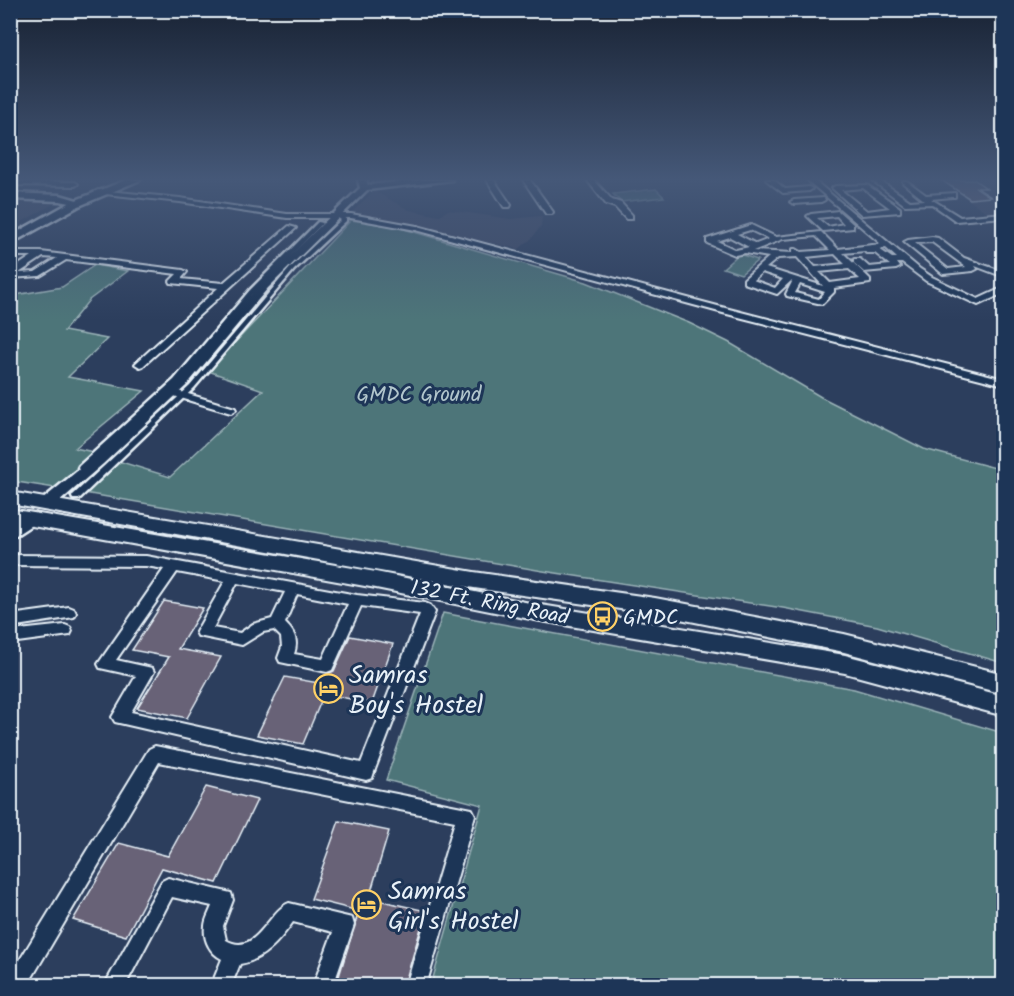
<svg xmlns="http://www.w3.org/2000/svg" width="1014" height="996" font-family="Kalam,sans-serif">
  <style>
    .built { fill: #3e4965 }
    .green { fill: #4e7579; stroke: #9bb3b8; stroke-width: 1.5 }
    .building { fill: #686277; stroke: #e8f1f8; stroke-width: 1.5 }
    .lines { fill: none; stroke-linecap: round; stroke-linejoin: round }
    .pedestrian-casing { stroke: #e8f1f8; stroke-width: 5 }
    .minor-casing { stroke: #e8f1f8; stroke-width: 4 }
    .tertiary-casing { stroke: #e8f1f8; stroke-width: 5 }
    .secondary-casing { stroke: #e8f1f8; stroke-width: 5 }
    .primary-casing { stroke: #e8f1f8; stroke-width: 4 }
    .pedestrian { fill: #1d3557; fill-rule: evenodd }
    .minor { fill: #1d3557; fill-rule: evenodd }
    .tertiary { fill: #1d3557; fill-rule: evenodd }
    .secondary { fill: #1d3557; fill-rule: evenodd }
    .primary { fill: #1d3557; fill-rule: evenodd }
    .labels { text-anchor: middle; stroke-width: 6; stroke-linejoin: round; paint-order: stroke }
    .park-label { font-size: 21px; fill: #b2c6cc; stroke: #1d3557 }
    .street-label { font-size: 21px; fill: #e8f1f8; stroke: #1d3557 }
    .poi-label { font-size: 21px; fill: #e8f1f8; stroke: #1d3557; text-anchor: start }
    .near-poi-label { font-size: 26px; fill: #e8f1f8; stroke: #1d3557; text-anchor: start }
  </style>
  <rect width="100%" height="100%" fill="#2c3e5d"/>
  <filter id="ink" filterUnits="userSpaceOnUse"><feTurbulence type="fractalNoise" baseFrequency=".0167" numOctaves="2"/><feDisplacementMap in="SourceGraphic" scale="12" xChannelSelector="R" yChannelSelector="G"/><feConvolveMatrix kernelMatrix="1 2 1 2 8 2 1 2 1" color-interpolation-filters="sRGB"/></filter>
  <g filter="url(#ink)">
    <g class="built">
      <path d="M939,180H1003V214L991,215Z"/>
      <path d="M374,191L409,210L439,216L448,210L510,219L542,216L541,226L532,238L519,249L352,212Z"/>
      <path d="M11,198L62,199L11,228Z"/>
    </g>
    <g class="green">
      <path d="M656,189L664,197L621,202L613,194Z"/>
      <path d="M351,220L397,227L586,282L689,323L728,342L821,397L924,449L1003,470V663L877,626L783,608L543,571L84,493L115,460L170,477L263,390L208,371Z"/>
      <path d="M739,254L758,260L741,274L723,268Z"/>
      <path d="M95,265L128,271L89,300L64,331L107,339L68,377L144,391L75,448L98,453L55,488L11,481L10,296L62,287Z"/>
      <path d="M443,613L854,689L1003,733V985H431L482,805L386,780Z"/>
    </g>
    <g class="building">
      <path d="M941,180H975L986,188H977L991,197L970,199Z"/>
      <path d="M164,601L203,608L178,649L221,657L187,718L137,708L169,657L132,650Z"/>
      <path d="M350,636L393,644L372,703L324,694L303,744L257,735L285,677L324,684L328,674L334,671Z"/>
      <path d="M206,787L257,800L217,883L162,868L126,936L73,920L119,843L168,856Z"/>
      <path d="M339,821L389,831L369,898L426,911L404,986H336L359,911L311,899Z"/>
    </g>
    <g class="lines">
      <defs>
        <g id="pedestrian">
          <path d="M341,216L346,219V221L294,270L194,388L79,499H73L72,497L73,495L190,386L290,268L341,220L338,218Z"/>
          <path d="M318,222L323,223L254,292L178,382L85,470H79L78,468L79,466L174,380L250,290Z"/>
        </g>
        <g id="minor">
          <path d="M487,180H494L511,205L510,207H504Z"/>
          <path d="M523,180H530L553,212L552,214H546Z"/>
          <path d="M587,180H594L612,200L621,203L632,215V219H626L615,207L606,204Z"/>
          <path d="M766,180H774L785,189L809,187L812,189L809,191L783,193Z"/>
          <path d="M807,180H814L920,269L932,277L978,299L1004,287V293L978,305L926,281L902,263H897L900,267L896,269L864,272L854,263V259H860L869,267L890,265L875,253H866L865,251L843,253L870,279V283L834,288V292L822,304L787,296L786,294L792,282L791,281L777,294L744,283V279L769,257L745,253L735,255L707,243V239L751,225L776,237L821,232L838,249L881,244ZM750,230L769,239L756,244L737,234ZM816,236L830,250L801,252L796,249H793V253L753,251L783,239ZM730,237L749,247L736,250L717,241ZM886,248L897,258H892L879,249ZM835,254L845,264L815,267L806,257ZM797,257L823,286L766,268L778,258ZM849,269L860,279L830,283L819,272ZM762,272L783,279L775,288L753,280ZM800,284L825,292L819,299L795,293Z"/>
          <path d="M879,180L910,201L924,200L903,183V181H907L926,195L955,193V197H952L931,199L960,217L1004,213V217L956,221L932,204L905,205L873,181Z"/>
          <path d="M10,181L75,182L78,184L75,186L10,185Z"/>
          <path d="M867,185L900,208V212L862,215L832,188L835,186ZM863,188L890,208L867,211L841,190Z"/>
          <path d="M98,190L180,198L287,214H351L417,226L729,309L1004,379V385L723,313L416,230L351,218H287L180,202L96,193L94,192Z"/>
          <path d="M824,198L825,200L821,202L794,204L790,202L794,200Z"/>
          <path d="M838,211L853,224V228L823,231L807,216L811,214ZM837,216L844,224L828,227L817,218Z"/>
          <path d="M289,226L296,228L143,366L140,367L135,364L137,362L218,288L171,283L170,281L177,274L66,260L40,276L10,278V271L32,256H10V252H41L183,270L187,272L181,279L223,283ZM43,257L57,258L35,272L19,273Z"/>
          <path d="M932,237L938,238L964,258L1004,272V277L975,266L977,269L973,271L943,274L904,242L908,240ZM932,242L966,267L948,269L915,243Z"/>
          <path d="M178,391L235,408L236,410L231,413L174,396L173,394Z"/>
          <path d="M10,555L146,556L357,595L425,603L430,605L435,612L374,772L372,778L366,780L115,722L112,717L115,712L136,676L100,668L98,664L164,569L146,566L10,565ZM177,572L225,581L196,632L198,636L242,645L263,632L274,630L281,637L282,647L278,658L280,662L327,672L332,670L361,606L420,614L361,763L131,712L154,672L152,668L116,660ZM237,583L285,592L272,619L253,624L240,633L213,628ZM297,594L348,604L323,659L294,654C299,640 294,632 285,623Z"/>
          <path d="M69,607L74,609L76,613L74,617L10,627V615Z"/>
          <path d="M65,625L70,627L72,631L70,635L10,643V631Z"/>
          <path d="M155,746L472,809L475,815L426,986H406L455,821L159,762L27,986H10V976L149,749Z"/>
          <path d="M168,878L231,893L233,900L223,926L226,940C256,958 268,911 289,903L352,918L354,925L333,986H313L333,932L293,922C279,941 264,960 240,964L231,986H211L222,959C210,953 203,940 205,926C205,920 210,912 212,906L172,897L125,986H104L162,881Z"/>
        </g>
        <g id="tertiary">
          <path d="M358,180H366L368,185L418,180H452L367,190L268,288L186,386L103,464L52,508H42L39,504L42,500L93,458L178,380L260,284L360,188Z"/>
          <path d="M10,193L60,195L84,202L80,205L60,201L10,199Z"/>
          <path d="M31,513L36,514L39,518L36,522L10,539V525Z"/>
        </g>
        <path id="secondary" d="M126,180H140L79,206L10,244V236L71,202Z"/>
        <g id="primary">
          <path d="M10,492L474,572L655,598L844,634L1004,674V694L844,652L655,614L474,588L10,504Z"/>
          <path d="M10,509L376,572L535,604L845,655L1004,696V716L845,673L535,620L376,588L10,522Z"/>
        </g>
      </defs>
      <use href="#pedestrian" class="pedestrian-casing"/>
      <use href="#minor" class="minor-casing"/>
      <use href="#tertiary" class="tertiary-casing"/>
      <use href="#secondary" class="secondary-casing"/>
      <use href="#primary" class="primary-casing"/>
      <use href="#pedestrian" class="pedestrian"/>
      <use href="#minor" class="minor"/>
      <use href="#tertiary" class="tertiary"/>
      <use href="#secondary" class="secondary"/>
      <use href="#primary" class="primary"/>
    </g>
  </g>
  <linearGradient id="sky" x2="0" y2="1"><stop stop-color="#182233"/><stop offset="0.56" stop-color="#455878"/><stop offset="1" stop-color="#455878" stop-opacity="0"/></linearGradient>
  <rect width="1014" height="320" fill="url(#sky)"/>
  <defs>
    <symbol id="bus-ring" viewBox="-11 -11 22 22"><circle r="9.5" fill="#1d3557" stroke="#ffd166" stroke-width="1.5"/><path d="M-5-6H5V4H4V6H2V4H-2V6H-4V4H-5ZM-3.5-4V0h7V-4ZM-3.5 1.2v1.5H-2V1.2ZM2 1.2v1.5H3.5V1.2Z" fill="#ffd166"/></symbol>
    <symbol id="hotel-ring" viewBox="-11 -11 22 22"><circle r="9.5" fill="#1d3557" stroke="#ffd166" stroke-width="1.5"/><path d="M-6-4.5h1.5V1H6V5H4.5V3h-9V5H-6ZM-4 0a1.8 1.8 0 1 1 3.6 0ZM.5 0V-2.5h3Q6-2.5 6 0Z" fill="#ffd166"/></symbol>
  </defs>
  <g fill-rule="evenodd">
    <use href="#bus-ring" x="586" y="600" width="33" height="33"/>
    <use href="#hotel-ring" x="312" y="672" width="33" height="33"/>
    <use href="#hotel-ring" x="350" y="888" width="33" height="33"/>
  </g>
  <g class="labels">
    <g class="park-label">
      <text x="419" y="401">GMDC Ground</text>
    </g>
    <g class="street-label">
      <text transform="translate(490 602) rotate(11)" y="7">132 Ft. Ring Road</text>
    </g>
    <g class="poi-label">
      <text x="623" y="624">GMDC</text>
    </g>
    <g class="near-poi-label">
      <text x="349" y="683">Samras<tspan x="349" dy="30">Boy's Hostel</tspan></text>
      <text x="388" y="899">Samras<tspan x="388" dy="30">Girl's Hostel</tspan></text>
    </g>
  </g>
  <rect width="1014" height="996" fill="none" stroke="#1d3557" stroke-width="36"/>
  <rect x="18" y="18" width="978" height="960" fill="none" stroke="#e8f1f8" stroke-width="2" filter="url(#ink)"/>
</svg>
